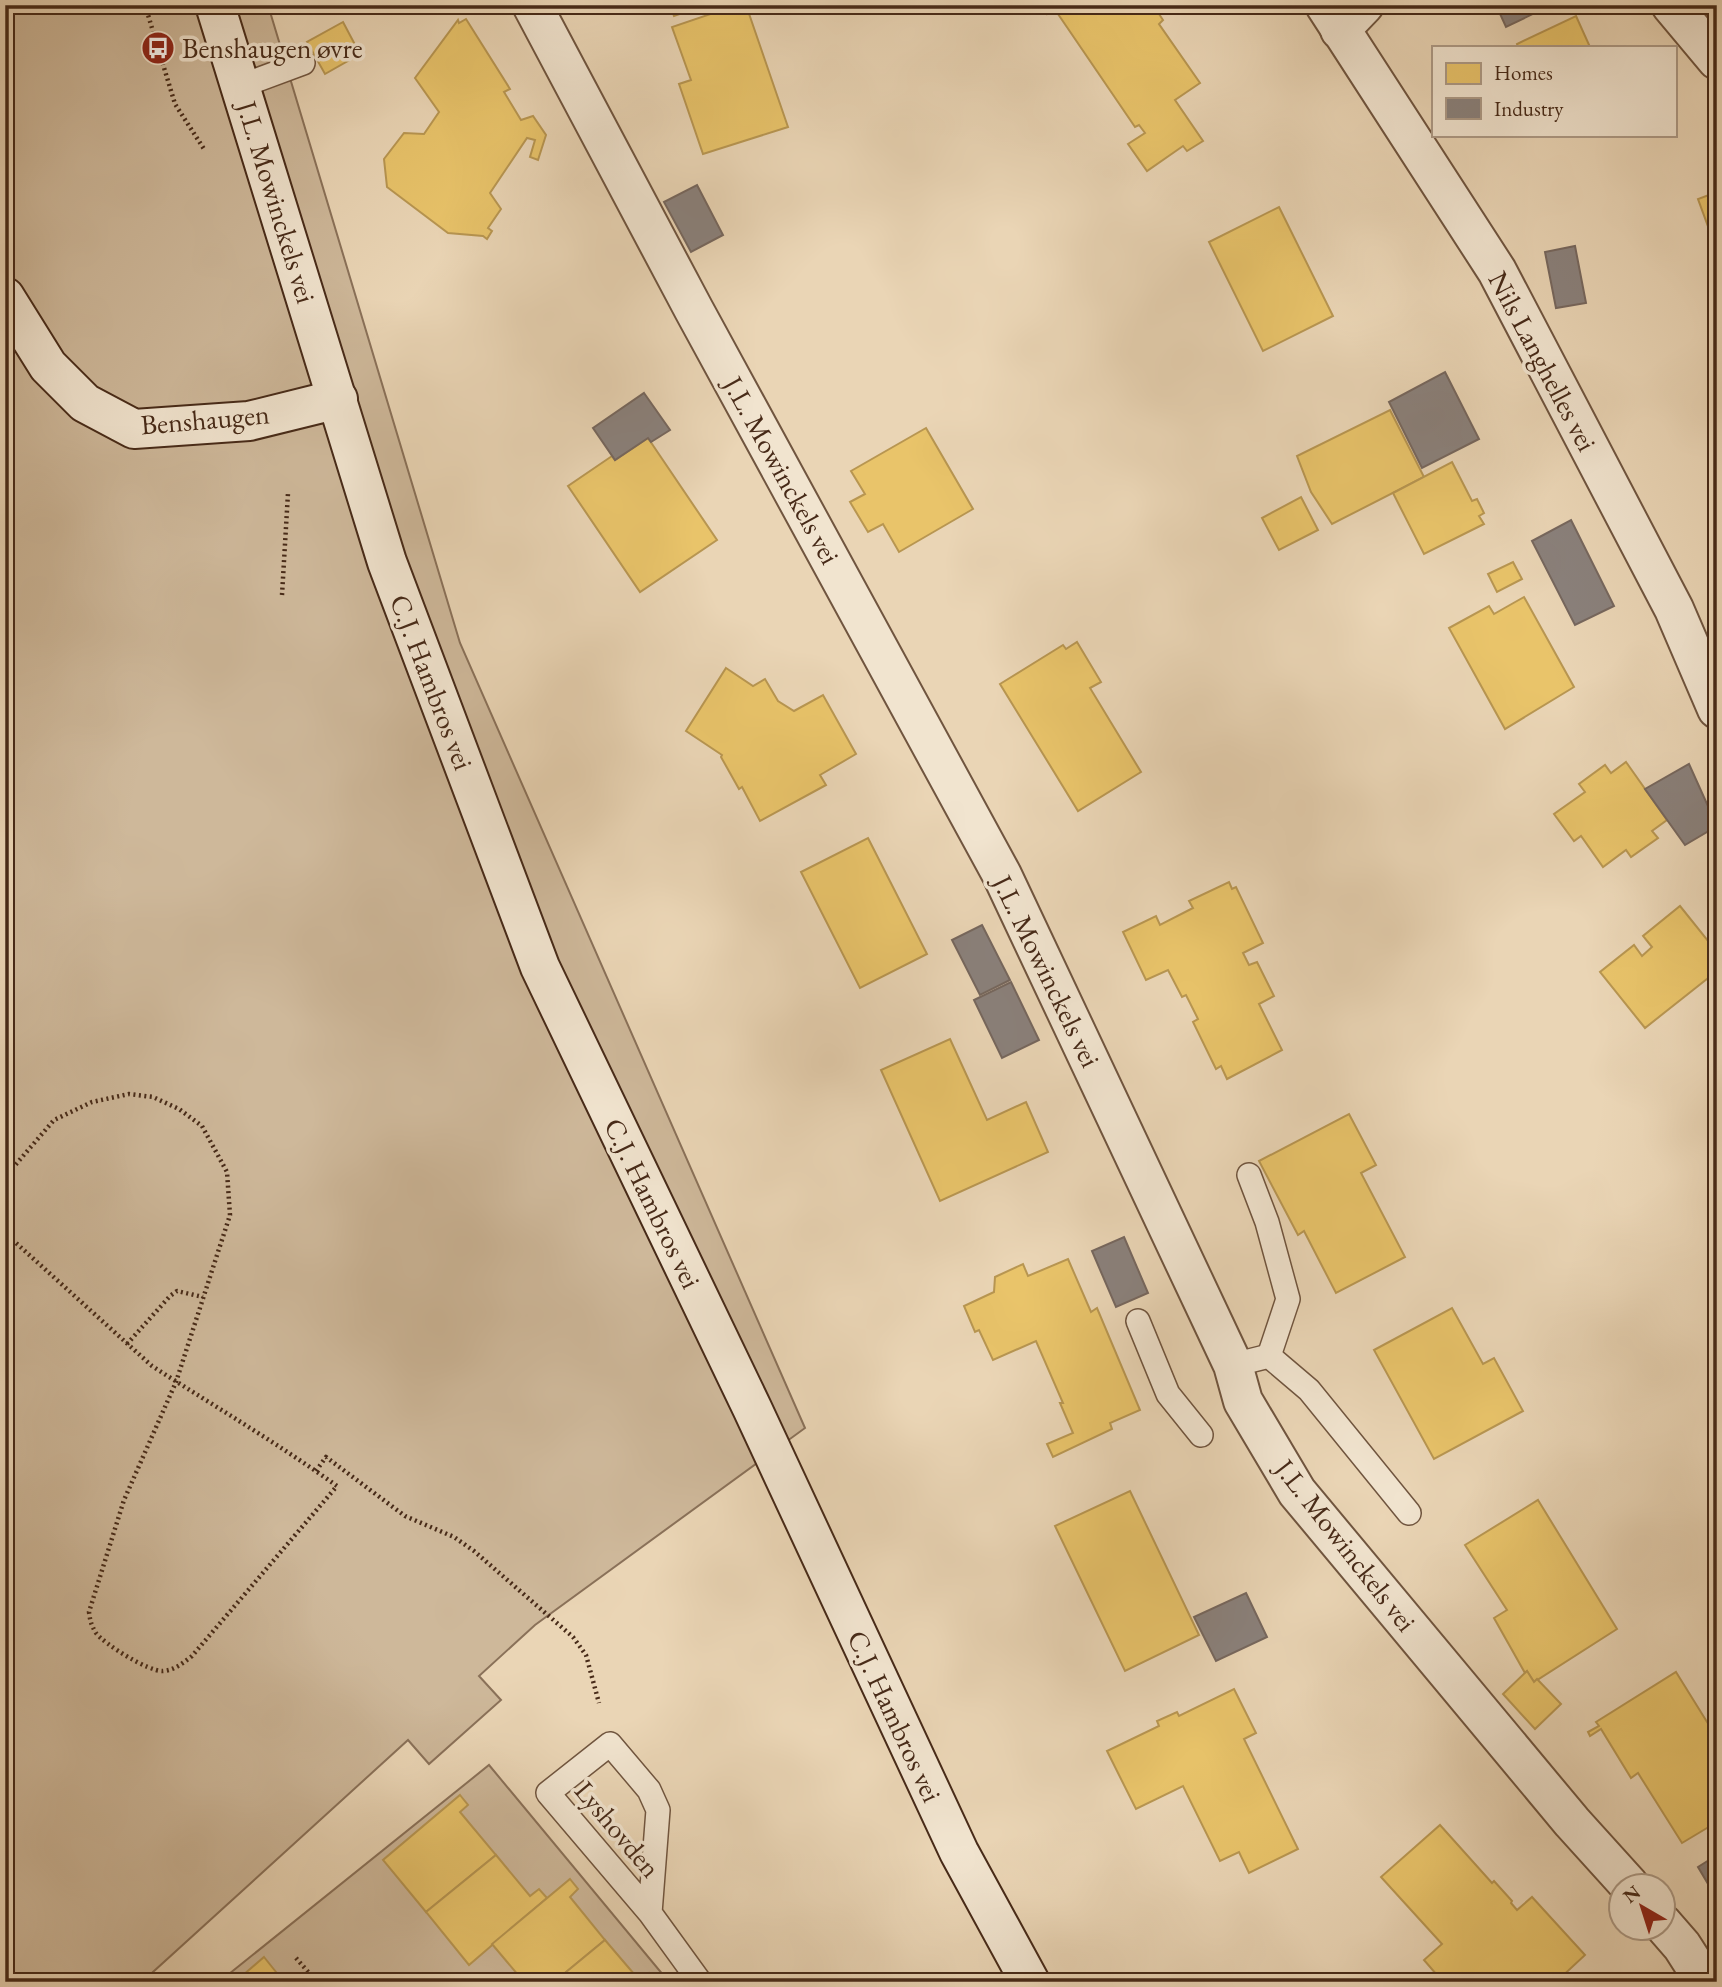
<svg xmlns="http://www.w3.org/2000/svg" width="1722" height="1987" font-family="'EB Garamond',serif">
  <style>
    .green { fill: #ceb89a; stroke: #8a7159; stroke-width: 2 }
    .homes { fill: #e9c46a; stroke: #b89651; stroke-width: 2 }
    .industry { fill: #8a817c; stroke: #76675e; stroke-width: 2 }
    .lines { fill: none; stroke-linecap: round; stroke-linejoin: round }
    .lane-casing { stroke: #70553f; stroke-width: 26 }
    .street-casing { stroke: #70553f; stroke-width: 42 }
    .secondary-casing { stroke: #472a18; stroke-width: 42 }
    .path { stroke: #472a18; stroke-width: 4.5; stroke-dasharray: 2 3.5; stroke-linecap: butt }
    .lane { stroke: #f1e4cf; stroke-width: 23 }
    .street { stroke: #f1e4cf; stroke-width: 38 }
    .secondary { stroke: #f1e4cf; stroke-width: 38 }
    .labels { text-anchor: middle; stroke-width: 7; stroke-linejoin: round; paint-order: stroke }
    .poi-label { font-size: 28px; fill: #472a18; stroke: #f1e4cf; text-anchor: start }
    .street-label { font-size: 28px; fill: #472a18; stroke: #f1e4cf }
  </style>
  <rect width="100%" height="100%" fill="#ead5b5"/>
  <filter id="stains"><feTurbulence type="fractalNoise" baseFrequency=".00286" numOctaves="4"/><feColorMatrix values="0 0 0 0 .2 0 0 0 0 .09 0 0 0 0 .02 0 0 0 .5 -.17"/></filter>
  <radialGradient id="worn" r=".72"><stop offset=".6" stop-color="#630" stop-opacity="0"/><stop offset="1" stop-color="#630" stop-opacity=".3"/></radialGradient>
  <g class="green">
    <path d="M5,5H268L460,643L805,1428L535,1625L479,1676L501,1700L429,1764L408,1740L153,1972L160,1982H5Z"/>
    <path d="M489,1765L669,1982H219Z"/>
  </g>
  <g class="homes">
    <path d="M670,5H705L674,16Z"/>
    <path d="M737,5H746L788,127L703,154L679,84L691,80L672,27Z"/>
    <path d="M1041,5H1059L1047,14Z"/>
    <path d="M1070,5H1153L1163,20L1159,24L1200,83L1175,100L1203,141L1187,151L1183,146L1147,171L1128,144L1145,133L1139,125L1135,127L1058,14Z"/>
    <path d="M1576,16L1590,47H1518L1517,44Z"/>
    <path d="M466,19L510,89L504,92L521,120L533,116L546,135L538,160L530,157L535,140L527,138L490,193L501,209L488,228L492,231L487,239L483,236L448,233L387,187L384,159L404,133L424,134L439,112L415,78L458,20L459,23Z"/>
    <path d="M343,22L360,54L325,74L307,42Z"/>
    <path d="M1717,192V239L1713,240L1698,199Z"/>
    <path d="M1279,207L1333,316L1263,351L1209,242Z"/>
    <path d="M1390,410L1424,477L1332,524L1311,492L1297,456Z"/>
    <path d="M926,428L973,509L899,552L883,524L868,532L850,502L865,494L851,471Z"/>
    <path d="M648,438L717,540L640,592L568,486L612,456L615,460Z"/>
    <path d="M1452,462L1472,501L1477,499L1484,513L1479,516L1484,524L1424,554L1393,493Z"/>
    <path d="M1301,497L1318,530L1279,550L1262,518Z"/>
    <path d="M1513,562L1522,579L1497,592L1488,574Z"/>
    <path d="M1524,597L1574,687L1505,729L1449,628L1489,606L1494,614Z"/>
    <path d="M1077,642L1101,682L1090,688L1141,772L1078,811L1000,684L1063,645L1066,649Z"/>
    <path d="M726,668L753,686L765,679L778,701L794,711L823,695L856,754L820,775L826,785L760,821L742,787L739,789L721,757L722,755L686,731Z"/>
    <path d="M1626,762L1667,820L1652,831L1658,838L1631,857L1626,850L1603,867L1581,836L1574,841L1554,814L1585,792L1579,784L1605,765L1611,773Z"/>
    <path d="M868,838L927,954L860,988L801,872Z"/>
    <path d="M1229,882L1232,889L1236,887L1263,943L1243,953L1249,965L1257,962L1274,996L1259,1004L1282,1050L1227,1079L1221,1066L1216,1069L1193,1022L1198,1019L1186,995L1182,997L1168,970L1146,980L1123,932L1156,916L1160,925L1193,908L1189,901Z"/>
    <path d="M1680,906L1717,952V971L1645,1028L1600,972L1634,945L1642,956L1652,947L1643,936Z"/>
    <path d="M950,1039L987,1120L1026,1102L1048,1152L940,1201L881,1070Z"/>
    <path d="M1349,1114L1376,1165L1361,1173L1405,1257L1336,1293L1304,1231L1298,1235L1259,1161Z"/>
    <path d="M1068,1259L1091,1312L1097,1308L1140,1410L1110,1423L1112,1429L1053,1457L1047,1444L1073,1433L1060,1403H1063L1036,1341L993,1360L979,1330L975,1332L964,1306L994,1292L995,1277L1023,1264L1028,1276Z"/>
    <path d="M1452,1308L1483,1364L1494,1358L1523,1411L1434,1459L1374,1350Z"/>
    <path d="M1130,1491L1199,1635L1125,1671L1055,1526Z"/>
    <path d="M1538,1500L1617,1629L1534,1682L1527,1671L1525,1673L1494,1618L1507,1610L1465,1545Z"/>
    <path d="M1527,1671L1534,1682L1537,1679L1561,1704L1535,1729L1503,1694Z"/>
    <path d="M1676,1672L1717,1738V1822L1682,1843L1638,1773L1631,1778L1601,1729L1590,1736L1588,1732L1599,1726L1596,1722Z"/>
    <path d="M1234,1689L1256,1733L1244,1739L1298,1849L1249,1873L1239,1852L1220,1861L1183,1786L1136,1809L1107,1751L1159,1726L1157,1721L1177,1712L1179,1716Z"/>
    <path d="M460,1795L468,1805L460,1812L496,1855L426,1912L383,1860Z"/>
    <path d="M1440,1825L1492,1883L1494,1881L1512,1901L1511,1903L1517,1910L1532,1897L1585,1955L1556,1982H1443L1424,1960L1442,1944L1381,1877Z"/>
    <path d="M496,1855L530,1896L539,1889L547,1898L469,1965L426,1912Z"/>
    <path d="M570,1879L578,1889L570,1897L605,1940L554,1982H524L492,1944Z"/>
    <path d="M605,1940L640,1981L649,1973L656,1982H554Z"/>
    <path d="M264,1957L284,1982H235Z"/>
  </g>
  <g class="industry">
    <path d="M1496,5H1539L1541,10L1506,27Z"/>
    <path d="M697,185L723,235L691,252L664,202Z"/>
    <path d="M1575,246L1586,303L1556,308L1545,252Z"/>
    <path d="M1445,372L1479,439L1422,468L1389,402Z"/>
    <path d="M644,393L670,430L651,442L648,438L615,460L593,428Z"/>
    <path d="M1571,520L1614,606L1575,625L1532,541Z"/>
    <path d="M1689,764L1717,826L1685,845L1645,789Z"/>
    <path d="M982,925L1010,980L980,995L952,940Z"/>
    <path d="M1011,982L1039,1040L1002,1058L974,1000Z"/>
    <path d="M1124,1237L1148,1293L1116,1307L1092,1251Z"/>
    <path d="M1246,1593L1267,1637L1216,1661L1194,1617Z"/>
    <path d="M1717,1855V1899L1698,1867Z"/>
  </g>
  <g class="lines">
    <defs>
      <g id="lane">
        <path d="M241,86L303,63"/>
        <path d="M1249,1175L1267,1222L1288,1299L1269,1356"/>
        <path d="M1138,1321L1168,1394L1201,1435"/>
        <path d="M1233,1365L1269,1356L1309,1390L1409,1513"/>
        <path d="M650,1913L658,1810L649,1790L610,1744L548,1793L650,1913L700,1982"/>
      </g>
      <g id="street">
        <path d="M532,5L694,310L1002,875L1233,1365L1243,1401L1297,1492L1572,1822L1629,1885"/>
        <path d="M1325,5L1497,271L1674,609L1717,709"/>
        <path d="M1671,5L1717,60"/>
        <path d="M1340,30L1364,5"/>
        <path d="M1662,1923L1682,1946L1705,1982"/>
      </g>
      <g id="secondary">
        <path d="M215,5L387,562L540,967L752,1408L959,1852L1030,1982"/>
        <path d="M5,297L48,366L85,403L134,429L249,421L338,399"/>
      </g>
    </defs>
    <use href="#lane" class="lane-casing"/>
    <use href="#street" class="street-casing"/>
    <use href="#secondary" class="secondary-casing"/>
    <g class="path">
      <path d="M145,5L175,104L204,149"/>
      <path d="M282,595L288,493"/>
      <path d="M5,1177L54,1120L92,1102L129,1094L153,1097L179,1109L202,1126L227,1172L230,1215L176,1382L124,1500L89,1612C90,1620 91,1625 96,1633C104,1644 149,1672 163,1671C175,1670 183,1663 192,1656L337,1486C277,1443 214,1406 152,1366L5,1233"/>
      <path d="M127,1344L170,1296L177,1291L203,1297"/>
      <path d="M316,1471L326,1457L405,1516L454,1537L474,1551L573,1637L586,1655L599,1703"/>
      <path d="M296,1958L317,1982"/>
    </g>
    <use href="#lane" class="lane"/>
    <use href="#street" class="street"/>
    <use href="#secondary" class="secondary"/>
  </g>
  <defs>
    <symbol id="bus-disc" viewBox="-11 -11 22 22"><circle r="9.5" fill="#8f2418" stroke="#f1e4cf"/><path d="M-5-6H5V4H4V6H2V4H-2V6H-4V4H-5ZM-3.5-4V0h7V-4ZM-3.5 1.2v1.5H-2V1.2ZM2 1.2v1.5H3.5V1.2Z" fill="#fff"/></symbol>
  </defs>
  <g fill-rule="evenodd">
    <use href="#bus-disc" x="139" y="29" width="38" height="38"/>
  </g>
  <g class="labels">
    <g class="poi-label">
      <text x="182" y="58">Benshaugen øvre</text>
    </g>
    <g class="street-label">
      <text transform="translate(277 202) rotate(73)" y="10">J.L. Mowinckels vei</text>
      <text transform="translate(1543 361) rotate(62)" y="10">Nils Langhelles vei</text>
      <text transform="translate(205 419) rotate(-5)" y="10">Benshaugen</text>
      <text transform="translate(782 470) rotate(61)" y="10">J.L. Mowinckels vei</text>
      <text transform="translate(432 682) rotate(69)" y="10">C.J. Hambros vei</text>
      <text transform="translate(1047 971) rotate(64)" y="10">J.L. Mowinckels vei</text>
      <text transform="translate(653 1203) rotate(64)" y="10">C.J. Hambros vei</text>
      <text transform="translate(1346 1545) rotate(52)" y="10">J.L. Mowinckels vei</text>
      <text transform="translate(895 1716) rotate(65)" y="10">C.J. Hambros vei</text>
      <text transform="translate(618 1829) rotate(50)" y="10">Lyshovden</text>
    </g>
  </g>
  <rect width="1722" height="1987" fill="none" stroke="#ead5b5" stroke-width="28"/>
  <rect x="7" y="7" width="1708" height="1973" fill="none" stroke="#472a18" stroke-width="3.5"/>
  <rect x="14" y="14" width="1694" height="1959" fill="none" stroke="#472a18" stroke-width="2"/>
  <rect x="1432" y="46" width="245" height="91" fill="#f1e4cf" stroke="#ad9a86" stroke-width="2"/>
  <rect x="1446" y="63" width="35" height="21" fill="#e9c46a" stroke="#ad9a86" stroke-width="2"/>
  <text x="1494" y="80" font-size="21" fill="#472a18">Homes</text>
  <rect x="1446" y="98" width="35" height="21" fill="#8a817c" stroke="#ad9a86" stroke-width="2"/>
  <text x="1494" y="116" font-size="21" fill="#472a18">Industry</text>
  <g transform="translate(1642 1907) rotate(321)"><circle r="33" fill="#f1e4cf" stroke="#ad9a86" stroke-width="2"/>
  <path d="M0-5L12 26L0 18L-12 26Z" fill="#8f2418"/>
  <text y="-10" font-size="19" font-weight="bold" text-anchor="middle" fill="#472a18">N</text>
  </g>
  <rect width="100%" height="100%" filter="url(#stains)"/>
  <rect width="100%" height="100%" fill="url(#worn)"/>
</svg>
